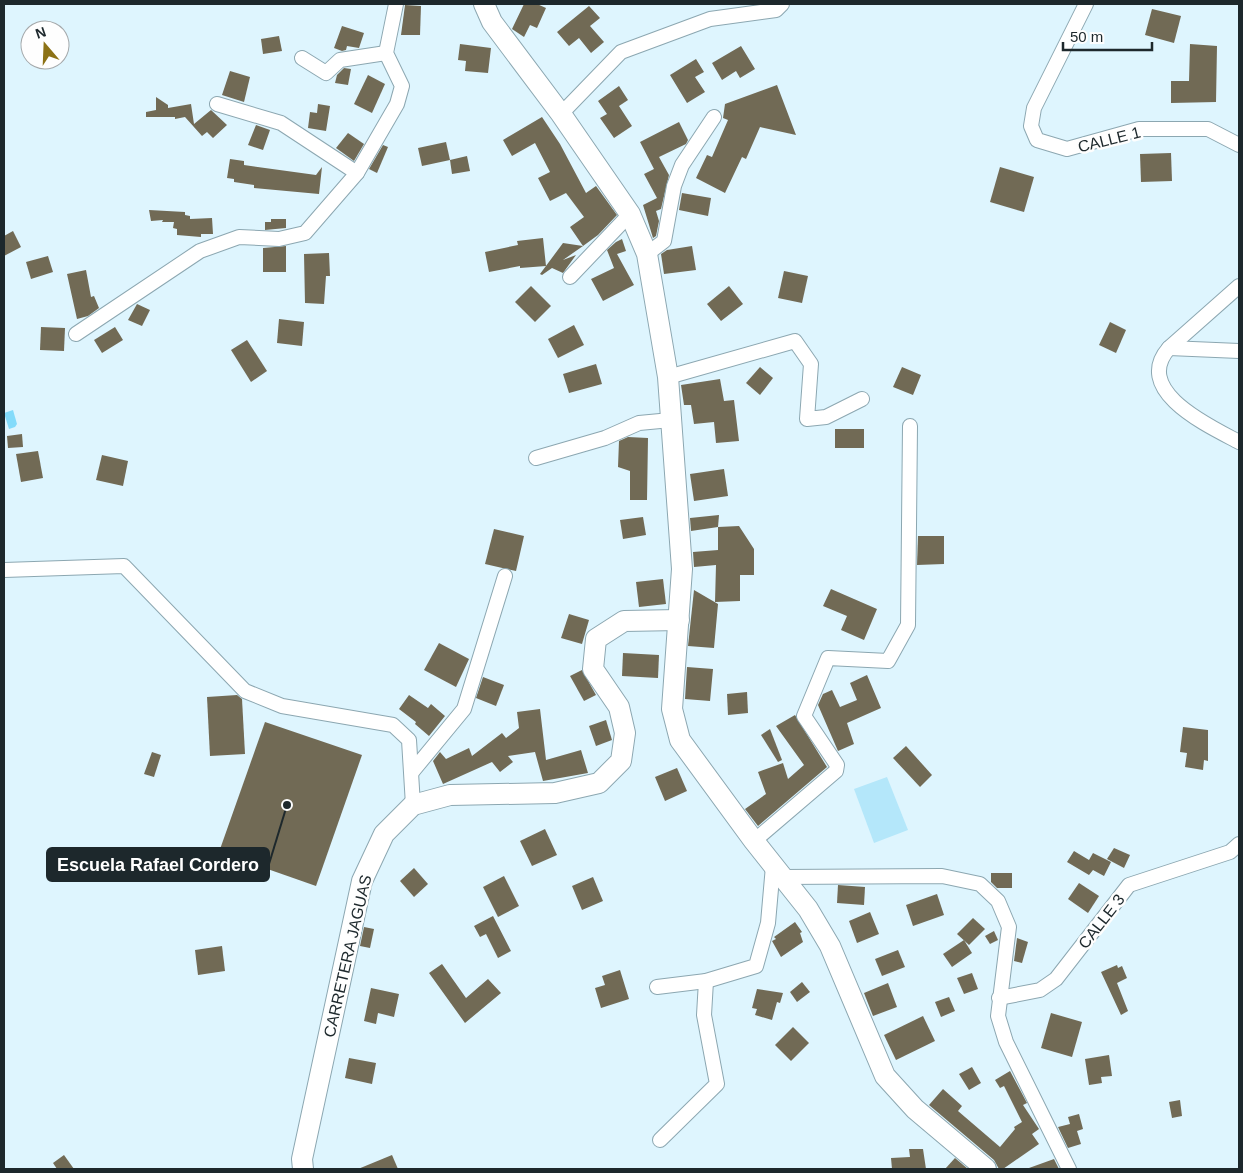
<svg xmlns="http://www.w3.org/2000/svg" width="1243" height="1173" font-family="Helvetica,sans-serif">
  <style>
    .green { fill: #b4e7fa }
    .water { fill: #83dbfa }
    .building { fill: #716a55 }
    .lines { fill: none; stroke-linecap: round; stroke-linejoin: round }
    .street-casing { stroke: #8ca7b1; stroke-width: 16 }
    .secondary-casing { stroke: #8ca7b1; stroke-width: 22 }
    .street { stroke: #fff; stroke-width: 14 }
    .secondary { stroke: #fff; stroke-width: 20 }
    .labels { text-anchor: middle; stroke-width: 5; stroke-linejoin: round; paint-order: stroke }
    .street-label { font-size: 16px; fill: #1d282c; stroke: #fefefe }
    .leader { fill: none; stroke: #1d282c; stroke-width: 2 }
    .callout-dot { fill: #1d282c; stroke: #fefefe; stroke-width: 2 }
    .callout { fill: #1d282c; stroke: #1d282c; stroke-width: 2 }
    .callout-label { font-size: 18px; text-anchor: middle; font-weight: bold; fill: #fff }
  </style>
  <rect width="100%" height="100%" fill="#def5fe"/>
  <path class="green" d="M887,777L908,830L874,843L854,789Z"/>
  <path class="water" d="M13,410L17,424L15,427L9,429L4,413Z"/>
  <g class="building">
    <path d="M524,4H537L546,8L537,28L530,25L524,37L512,29Z"/>
    <path d="M405,5L421,6L420,35H401Z"/>
    <path d="M589,6L600,18L590,26L604,42L591,53L579,38L569,46L557,32Z"/>
    <path d="M1152,9L1181,16L1174,43L1145,35Z"/>
    <path d="M342,26L364,33L359,48L347,46L346,50L342,51L334,48Z"/>
    <path d="M279,36L282,51L263,54L261,39Z"/>
    <path d="M460,44L491,48L488,73L465,71L466,61L458,60Z"/>
    <path d="M1190,44L1217,46L1216,102L1171,103V81H1189Z"/>
    <path d="M741,46L755,69L740,78L736,71L722,80L712,63Z"/>
    <path d="M696,59L704,72L695,77L705,92L687,103L670,75Z"/>
    <path d="M344,68L351,69L348,85L335,83L337,75Z"/>
    <path d="M230,71L250,77L244,102L222,95Z"/>
    <path d="M368,75L385,84L372,113L354,104Z"/>
    <path d="M777,85L796,135L760,127L746,159L742,157L725,193L696,178L707,155L712,157L728,120L723,118L725,104Z"/>
    <path d="M619,86L628,100L619,106L632,126L614,138L600,118L607,114L598,101Z"/>
    <path d="M156,97L168,105V108L191,104L194,124L211,110L227,125L213,138L207,132L202,136L185,117L175,119V117H146V112L156,110Z"/>
    <path d="M318,104L330,106L326,131L308,128L310,112L317,113Z"/>
    <path d="M542,117L560,144L586,193L596,186L617,215L598,235L583,246L570,227L584,217L566,193L550,201L538,178L550,172L535,143L512,156L503,140Z"/>
    <path d="M679,122L688,140L686,144L659,157L669,175L661,209L656,211L659,221L656,236L653,238L643,205L657,198L644,174L654,169L640,142Z"/>
    <path d="M256,125L270,130L263,150L248,145Z"/>
    <path d="M348,133L364,144L354,161L336,148Z"/>
    <path d="M446,142L450,160L422,166L418,148Z"/>
    <path d="M383,145L388,147L377,173L369,169Z"/>
    <path d="M1171,153L1172,181L1141,182L1140,154Z"/>
    <path d="M467,156L470,171L452,174L450,160Z"/>
    <path d="M230,159L244,161V165L316,175L322,167L319,194L254,188V185L234,182V179L227,178Z"/>
    <path d="M1000,167L1034,177L1024,212L990,202Z"/>
    <path d="M682,193L711,198L708,216L679,210Z"/>
    <path d="M149,210L185,212V215L190,216V219L212,218L213,234H201V237L177,235V229L173,228L174,222H162L163,220L151,221Z"/>
    <path d="M271,219H286V228L265,230V222H271Z"/>
    <path d="M13,231L21,247L4,256V236Z"/>
    <path d="M543,238L546,266L520,268V266L489,272L485,252L518,245L517,241Z"/>
    <path d="M622,239L626,251L617,254L634,285L603,301L591,279L614,268L607,250L616,242Z"/>
    <path d="M563,243L583,246L563,260L576,255L563,273L552,268L542,275L540,274Z"/>
    <path d="M286,246V272H263V248Z"/>
    <path d="M692,246L696,270L664,274L661,254L667,250Z"/>
    <path d="M329,253L330,276H326L324,304L305,303L304,254Z"/>
    <path d="M48,256L53,272L31,279L26,262Z"/>
    <path d="M86,270L91,297L94,296L99,308L88,316L77,319L67,274Z"/>
    <path d="M784,271L808,276L802,303L778,298Z"/>
    <path d="M531,286L551,306L535,322L515,302Z"/>
    <path d="M729,286L743,304L721,321L707,304Z"/>
    <path d="M137,304L150,310L142,326L128,320Z"/>
    <path d="M279,319L304,322L302,346L277,343Z"/>
    <path d="M1110,322L1126,330L1116,353L1099,345Z"/>
    <path d="M574,325L584,345L558,358L548,339Z"/>
    <path d="M41,327L65,328L64,351L40,350Z"/>
    <path d="M115,327L123,340L102,353L94,340Z"/>
    <path d="M247,340L267,371L251,382L231,350Z"/>
    <path d="M596,364L602,384L569,393L563,374Z"/>
    <path d="M760,367L773,378L760,395L746,383Z"/>
    <path d="M902,367L921,375L913,395L893,387Z"/>
    <path d="M720,379L724,401L734,400L739,441L716,443L714,422L694,424L691,405H684L681,385Z"/>
    <rect x="835" y="429" width="29" height="19"/>
    <path d="M22,434L23,447L8,448L7,436Z"/>
    <path d="M628,437L648,438L647,500H630V471L618,467L619,441Z"/>
    <path d="M38,451L43,478L21,482L16,454Z"/>
    <path d="M102,455L128,461L123,486L96,480Z"/>
    <path d="M724,469L728,496L694,501L690,474Z"/>
    <path d="M719,515L718,527L691,531L690,518Z"/>
    <path d="M643,517L646,535L623,539L620,520Z"/>
    <path d="M739,526L754,549V575H740V601L715,602L716,565L694,567L693,552L718,550V527Z"/>
    <path d="M494,529L524,536L516,571L485,564Z"/>
    <path d="M918,536H944V564L917,565Z"/>
    <path d="M663,579L666,604L639,607L636,582Z"/>
    <path d="M831,589L877,609L864,640L841,630L847,616L823,606Z"/>
    <path d="M694,590L718,604L714,648L688,646Z"/>
    <path d="M569,614L589,620L582,644L561,638Z"/>
    <path d="M439,643L469,659L456,687L424,670Z"/>
    <path d="M623,653L659,655L658,678L622,676Z"/>
    <path d="M687,667L713,669L710,701L685,699Z"/>
    <path d="M582,670L596,695L584,701L570,676Z"/>
    <path d="M867,675L881,708L847,723L854,744L838,751L818,705L823,694L832,690L840,707L857,700L850,683Z"/>
    <path d="M483,677L504,685L496,706L476,698Z"/>
    <path d="M747,692L748,713L728,715L727,694Z"/>
    <path d="M237,695L242,699L245,754L210,756L207,697Z"/>
    <path d="M409,695L428,708L431,704L445,716L429,736L415,724L416,722L399,709Z"/>
    <path d="M540,709L546,760L581,750L588,773L543,781L535,752L508,756L513,762L500,772L492,762L443,784L433,761L440,752L446,759L469,748L472,756L502,733L506,738L519,728L517,712Z"/>
    <path d="M795,715L827,767L758,826L745,809L766,794L758,772L783,763L788,779L804,765L776,726Z"/>
    <path d="M606,720L612,740L596,746L589,726Z"/>
    <path d="M265,722L362,755L316,886L219,852Z"/>
    <path d="M1183,727L1208,730V761L1204,760L1203,770L1185,767L1187,753L1180,752Z"/>
    <path d="M770,729L782,760L778,762L761,735Z"/>
    <path d="M906,746L932,775L920,787L893,758Z"/>
    <path d="M152,752L161,755L154,777L144,774Z"/>
    <path d="M677,768L687,791L665,801L655,777Z"/>
    <path d="M545,829L557,855L532,866L520,841Z"/>
    <path d="M1114,848L1130,855L1124,868L1107,859Z"/>
    <path d="M1074,851L1089,860L1093,853L1111,862L1104,876L1093,870L1089,875L1067,862Z"/>
    <path d="M414,868L428,884L414,897L400,881Z"/>
    <path d="M991,873H1012V888H997L991,882Z"/>
    <path d="M504,876L519,906L498,917L483,887Z"/>
    <path d="M593,877L603,901L582,910L572,886Z"/>
    <path d="M1079,883L1099,896L1088,913L1068,899Z"/>
    <path d="M838,885L865,887L864,905L837,903Z"/>
    <path d="M937,894L944,915L913,926L906,905Z"/>
    <path d="M870,912L879,934L857,943L849,921Z"/>
    <path d="M493,916L511,951L498,958L486,934L480,937L474,926Z"/>
    <path d="M973,918L985,929L969,945L957,934Z"/>
    <path d="M795,922L802,932L800,933L803,942L781,957L772,941L776,939L774,937Z"/>
    <path d="M364,927L374,929L370,948L360,946Z"/>
    <path d="M994,931L998,940L990,944L985,936Z"/>
    <path d="M1017,938L1028,942L1022,963L1014,961Z"/>
    <path d="M964,940L972,953L952,967L943,954Z"/>
    <path d="M222,946L225,971L198,975L195,950Z"/>
    <path d="M898,950L905,967L882,976L875,959Z"/>
    <path d="M442,964L466,998L488,979L501,993L465,1023L429,973Z"/>
    <path d="M1117,965L1118,968L1122,966L1127,978L1117,983L1128,1011L1121,1015L1101,972Z"/>
    <path d="M620,970L629,999L601,1008L595,988L605,985L602,976Z"/>
    <path d="M972,973L978,989L964,994L957,978Z"/>
    <path d="M802,982L810,992L797,1002L790,992Z"/>
    <path d="M888,983L897,1007L873,1016L864,993Z"/>
    <path d="M371,988L399,994L394,1017L378,1013L376,1024L364,1021Z"/>
    <path d="M757,989L783,993L780,1003L777,1002L772,1020L755,1015L757,1009L752,1008Z"/>
    <path d="M949,997L955,1011L941,1017L935,1002Z"/>
    <path d="M1051,1013L1082,1022L1072,1057L1041,1048Z"/>
    <path d="M923,1016L935,1041L896,1060L884,1035Z"/>
    <path d="M793,1027L809,1043L791,1061L775,1045Z"/>
    <path d="M1109,1055L1112,1076L1101,1077L1102,1083L1089,1085L1085,1059Z"/>
    <path d="M349,1058L376,1063L372,1084L345,1078Z"/>
    <path d="M972,1067L981,1083L969,1090L959,1074Z"/>
    <path d="M1010,1071L1027,1103L1023,1105L1039,1129L1032,1134L1039,1144L1003,1169H999L994,1160L929,1105L943,1089L962,1106L958,1111L1000,1147L1015,1129L1014,1127L1022,1122L1004,1086L1000,1088L995,1080Z"/>
    <path d="M1180,1100L1182,1116L1172,1118L1169,1102Z"/>
    <path d="M1079,1114L1083,1129L1077,1131L1081,1144L1068,1148L1058,1127L1070,1124L1068,1117Z"/>
    <path d="M909,1149H923L926,1169H892L891,1158L910,1157Z"/>
    <path d="M64,1155L74,1169H57L53,1163Z"/>
    <path d="M392,1155L398,1169H358Z"/>
    <path d="M955,1158L968,1169H945Z"/>
    <path d="M1054,1159L1059,1169H1029V1168Z"/>
  </g>
  <g class="lines">
    <defs>
      <g id="street">
        <path d="M1086,4L1034,108L1031,126L1037,140L1067,149L1139,129H1208L1239,145"/>
        <path d="M302,58L326,73L340,60L386,53"/>
        <path d="M217,104L281,123L357,173"/>
        <path d="M561,114L621,52L710,19L776,10L782,4"/>
        <path d="M647,254L664,241L674,186L682,165L714,117"/>
        <path d="M570,277L630,214"/>
        <path d="M1239,286L1169,348C1131,391 1211,427 1239,442"/>
        <path d="M76,334L200,251L239,237L279,239L305,233L357,173L397,104L402,86L386,53L396,4"/>
        <path d="M1169,348L1239,351"/>
        <path d="M668,377L795,341L811,364L807,419L826,417L862,399"/>
        <path d="M536,458L605,438L639,423L671,420"/>
        <path d="M4,570L124,566L245,691L282,706L393,725L409,740L413,805"/>
        <path d="M412,772L464,709L505,576"/>
        <path d="M754,841L836,771L837,765L804,716L828,658L888,661L908,625L910,426"/>
        <path d="M782,877L942,876L980,884L998,901L1009,927L998,1016L1006,1042L1069,1169"/>
        <path d="M657,987L706,981L756,966L768,923L773,866"/>
        <path d="M999,998L1040,990L1056,979L1129,885L1230,852L1239,844"/>
        <path d="M660,1140L717,1084L704,1015L706,981"/>
      </g>
      <g id="secondary">
        <path d="M484,4L492,22L561,114L630,214L647,254L668,377L682,569L672,709L680,740L754,841L808,909L830,946L885,1076L915,1109L986,1169"/>
        <path d="M303,1169L302,1159L362,881L384,834L413,805L450,795L555,793L599,783L621,761L625,733L619,707L593,669L596,639L624,621L679,620"/>
      </g>
    </defs>
    <use href="#street" class="street-casing"/>
    <use href="#secondary" class="secondary-casing"/>
    <use href="#street" class="street"/>
    <use href="#secondary" class="secondary"/>
  </g>
  <g class="labels">
    <g class="street-label">
      <text transform="translate(1109 139) rotate(-14)" y="6">CALLE 1</text>
      <text transform="translate(1101 921) rotate(-52)" y="6">CALLE 3</text>
      <text transform="translate(347 956) rotate(-77)" y="6">CARRETERA JAGUAS</text>
    </g>
  </g>
  <path class="leader" d="M287 805L269 864"/>
  <circle class="callout-dot" cx="287" cy="805" r="5"/>
  <rect class="callout" x="47" y="848" width="222" height="33" rx="5"/>
  <g class="callout-label">
    <text x="158" y="871">Escuela Rafael Cordero</text>
  </g>
  <rect width="1243" height="1173" fill="none" stroke="#1d282c" stroke-width="10"/>
  <g transform="translate(45 45) rotate(341)"><circle r="24" fill="#fefefe" stroke="#a4a8aa"/>
  <path d="M0-4L9 19L0 12L-9 19Z" fill="#8c7216"/>
  <text y="-8" font-size="14" font-weight="bold" text-anchor="middle" fill="#1d282c">N</text>
  </g>
  <path d="M1063 42v8h89v-8" fill="none" stroke="#1d282c" stroke-width="2.5"/>
  <text x="1070" y="42" font-size="15" fill="#1d282c" stroke="#fefefe" stroke-width="4" paint-order="stroke">50 m</text>
</svg>
